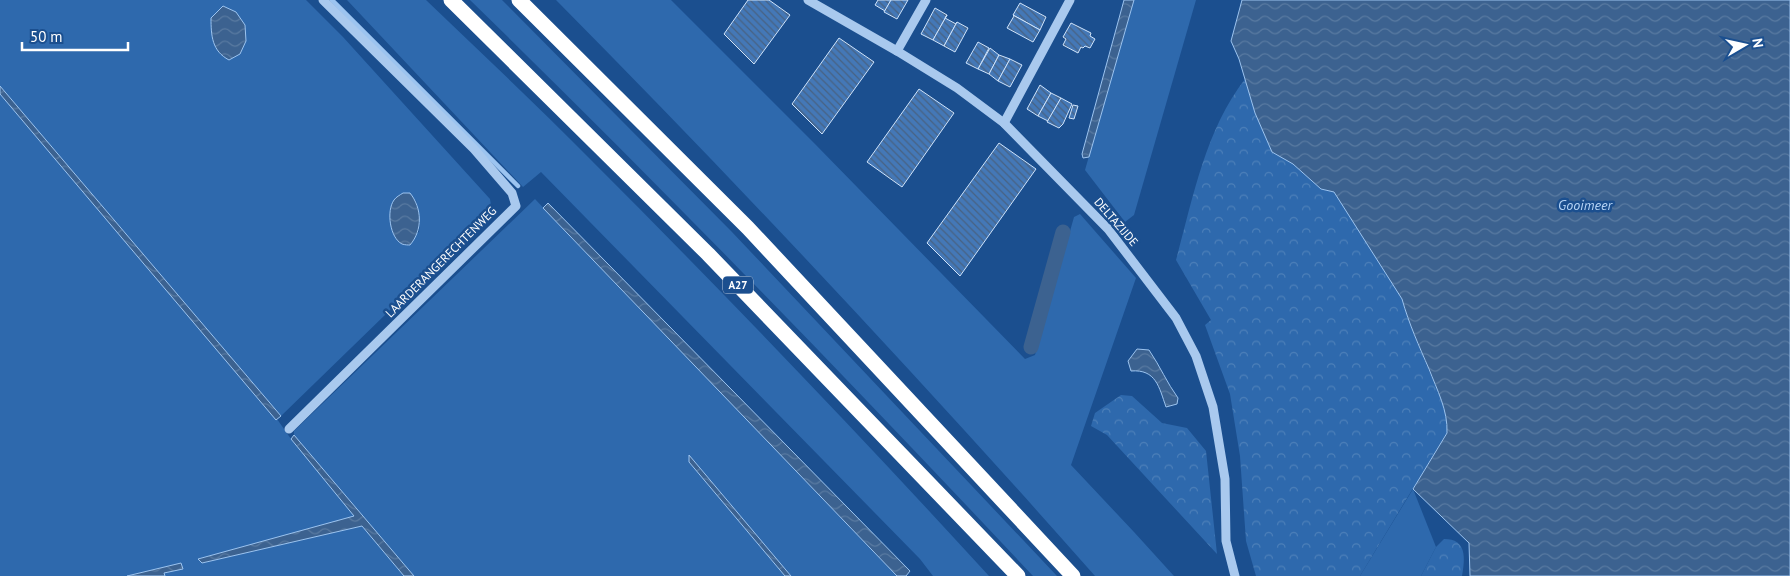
<svg xmlns="http://www.w3.org/2000/svg" width="1790" height="576" font-family="'PT Sans',sans-serif">
  <style>
    .green { fill: #2e69ad; fill-rule: evenodd }
    .forest { fill: url(#forest-crowns) }
    .water { fill: url(#water-waves); stroke: #9cc4f0 }
    .lines { fill: none; stroke-linecap: round; stroke-linejoin: round }
    .stream { stroke: #9cc4f0; stroke-width: 4.5 }
    .canal { stroke: #3c6290; stroke-width: 15 }
    .building { fill: url(#building-back-hatch); stroke: #cfe3fa }
    .minor { stroke: #a9c9ee; stroke-width: 9 }
    .highway { stroke: #fff; stroke-width: 15 }
    .labels { text-anchor: middle; stroke-width: 5; stroke-linejoin: round; paint-order: stroke }
    .shield { fill: #1b4f8f; stroke: #bbcadd; stroke-width: 1 }
    .shield-label { font-size: 11px; font-weight: bold; fill: #fff }
    .street-label { font-size: 12px; fill: #fff; stroke: #1b4f8f }
    .water-label { font-size: 14px; font-style: italic; fill: #b5d3f5; stroke: #1b4f8f }
  </style>
  <defs>
    <pattern id="forest-crowns" width="20" height="18" patternUnits="userSpaceOnUse" patternTransform="scale(1.25)"><rect width="20" height="18" fill="#2e69ad"/><path d="M2 6a3 3 0 1 1 6 0M12 15a3 3 0 1 1 6 0" fill="none" stroke="#4d80b9"/></pattern>
    <pattern id="water-waves" width="16" height="10" patternUnits="userSpaceOnUse" patternTransform="scale(1.25)"><rect width="16" height="10" fill="#3c6290"/><path d="M0 5q4-4 8 0t8 0" fill="none" stroke="#597aa1"/></pattern>
    <pattern id="building-back-hatch" width="6" height="6" patternUnits="userSpaceOnUse" patternTransform="scale(1.25)"><rect width="6" height="6" fill="#4478b7"/><path d="M-1 5l2 2M0 0l6 6M5-1l2 2" fill="none" stroke="#486282"/></pattern>
  </defs>
  <rect width="100%" height="100%" fill="#1b4f8f"/>
  <g class="green">
    <path d="M0,0H306L343,37L490,199L492,211L281,416L0,86ZM416,200L420,221L419,232L402,243L396,237L391,225Z"/>
    <path d="M347,0H426C481,53 538,106 592,161C727,296 860,435 989,576H933L920,559L541,172L523,187Z"/>
    <path d="M470,0H502L732,232L1057,576H1033C849,380 662,187 470,0Z"/>
    <path d="M556,0H671L816,145L1025,359L1035,355L1074,217L1080,214L1136,278L1071,465L1134,532L1174,576H1095C921,379 741,187 556,0Z"/>
    <path d="M1134,0H1196L1134,215L1125,222L1085,170Z"/>
    <path d="M0,94L277,419L291,439L355,516L198,559L202,563L362,526L404,576H165L163,573L181,563L127,576H0Z"/>
    <path d="M535,199L567,233L897,576H791L689,455V462L785,576H414L294,435V431Z"/>
    <path d="M1413,489L1436,547L1421,576H1360Z"/>
  </g>
  <g class="forest">
    <path d="M1245,79L1255,113L1272,152L1293,164L1321,189L1334,192L1402,299C1409,325 1420,349 1430,373C1438,392 1448,411 1447,432L1360,576H1256L1246,541L1240,456L1230,394L1205,325L1211,320L1176,260C1193,198 1205,131 1245,79Z"/>
    <path d="M1121,395L1132,396L1162,423L1187,428L1206,451L1217,554L1107,435L1091,426L1095,413Z"/>
    <path d="M1444,539C1467,539 1465,558 1462,576H1421L1436,547Z"/>
  </g>
  <g class="water">
    <path d="M1124,0H1134L1089,157L1083,158L1082,154Z"/>
    <path d="M1242,0H1790V576H1470L1469,543L1413,489L1447,433C1448,410 1437,390 1429,369C1419,346 1409,324 1402,299L1334,192L1321,189L1293,164L1272,152L1255,113L1239,59L1231,41Z"/>
    <path d="M223,6L236,12L245,25L246,41L240,54L229,60C212,51 211,36 211,18Z"/>
    <path d="M0,86L281,416L276,420L0,94Z"/>
    <path d="M403,193H410C422,208 423,230 410,245C408,245 405,245 402,244C390,238 386,211 394,200C396,197 400,195 403,193Z"/>
    <path d="M548,203L910,571L906,576H897L543,208Z"/>
    <path d="M1137,349L1149,350C1160,366 1167,383 1178,398L1177,404L1166,407C1159,387 1156,369 1131,371L1128,361Z"/>
    <path d="M294,435L414,576H404L362,526L202,563L198,559L354,516L291,439Z"/>
    <path d="M689,455L791,576H785L689,462Z"/>
    <path d="M181,563L183,569L164,573L165,576H127Z"/>
  </g>
  <g class="lines">
    <path class="stream" d="M332,0L518,186"/>
    <path class="canal" d="M1031,347L1063,232"/>
  </g>
  <g class="building">
    <path d="M748,0H769L790,15L754,64L724,34Z"/>
    <path d="M878,0H891L885,11L875,5Z"/>
    <path d="M891,0H908L897,19L884,12Z"/>
    <path d="M1020,3L1046,17L1040,30L1013,15Z"/>
    <path d="M935,8L947,15L933,40L921,34Z"/>
    <path d="M947,15L945,18L956,24L957,22L944,46L933,40Z"/>
    <path d="M1013,15L1040,30L1033,42L1007,28L1014,16Z"/>
    <path d="M957,22L968,28L955,52L944,46Z"/>
    <path d="M1071,23L1091,33L1090,36L1095,39L1090,48L1085,46L1083,48L1081,47L1078,53L1063,45L1066,39L1063,37Z"/>
    <path d="M839,38L874,62L822,134L792,104Z"/>
    <path d="M978,42L989,48L978,69L966,63Z"/>
    <path d="M990,48L999,55L989,74L978,69Z"/>
    <path d="M999,55L1010,59L998,81L989,74Z"/>
    <path d="M1010,59L1022,65L1010,87L998,81Z"/>
    <path d="M1040,85L1051,93L1038,116L1027,109Z"/>
    <path d="M919,89L954,113L902,187L867,162Z"/>
    <path d="M1051,93L1061,98L1048,121L1038,116Z"/>
    <path d="M1061,98L1072,104L1063,124L1059,128L1047,122Z"/>
    <path d="M1073,105L1078,106L1074,119L1069,118Z"/>
    <path d="M999,143L1036,169L960,276L927,243Z"/>
  </g>
  <g class="lines">
    <g class="minor">
      <path d="M808,0L897,51L957,88L1004,123L1108,229L1176,318L1196,356L1213,407L1225,479L1226,541L1235,576"/>
      <path d="M897,51L926,0"/>
      <path d="M1004,123L1070,0"/>
      <path d="M289,429L516,206L512,193L474,149L323,0"/>
    </g>
    <g class="highway">
      <path d="M451,0L708,254L1018,576"/>
      <path d="M519,0L748,228L1073,576"/>
    </g>
  </g>
  <g class="labels">
    <rect class="shield" x="723" y="276.5" width="30" height="17" rx="4"/>
    <g class="shield-label">
      <text x="738" y="289">A27</text>
    </g>
    <g class="street-label">
      <text transform="translate(1116 222) rotate(49)" y="4">DELTAZIJDE</text>
      <text transform="translate(441 262) rotate(-45)" y="4">LAARDERANGERECHTENWEG</text>
    </g>
    <g class="water-label">
      <text x="1585" y="210">Gooimeer</text>
    </g>
  </g>
  <g transform="translate(1745 45) rotate(81)" stroke="#1b4f8f" stroke-width="4" paint-order="stroke">
  <path d="M0-4L9 19L0 12L-9 19Z" fill="#ffffff"/>
  <text y="-8" font-size="14" font-weight="bold" text-anchor="middle" fill="#ffffff">N</text>
  </g>
  <path d="M22 42v8h106v-8" fill="none" stroke="#ffffff" stroke-width="2.5"/>
  <text x="30" y="42" font-size="15" fill="#ffffff" stroke="#1b4f8f" stroke-width="4" paint-order="stroke">50 m</text>
</svg>
